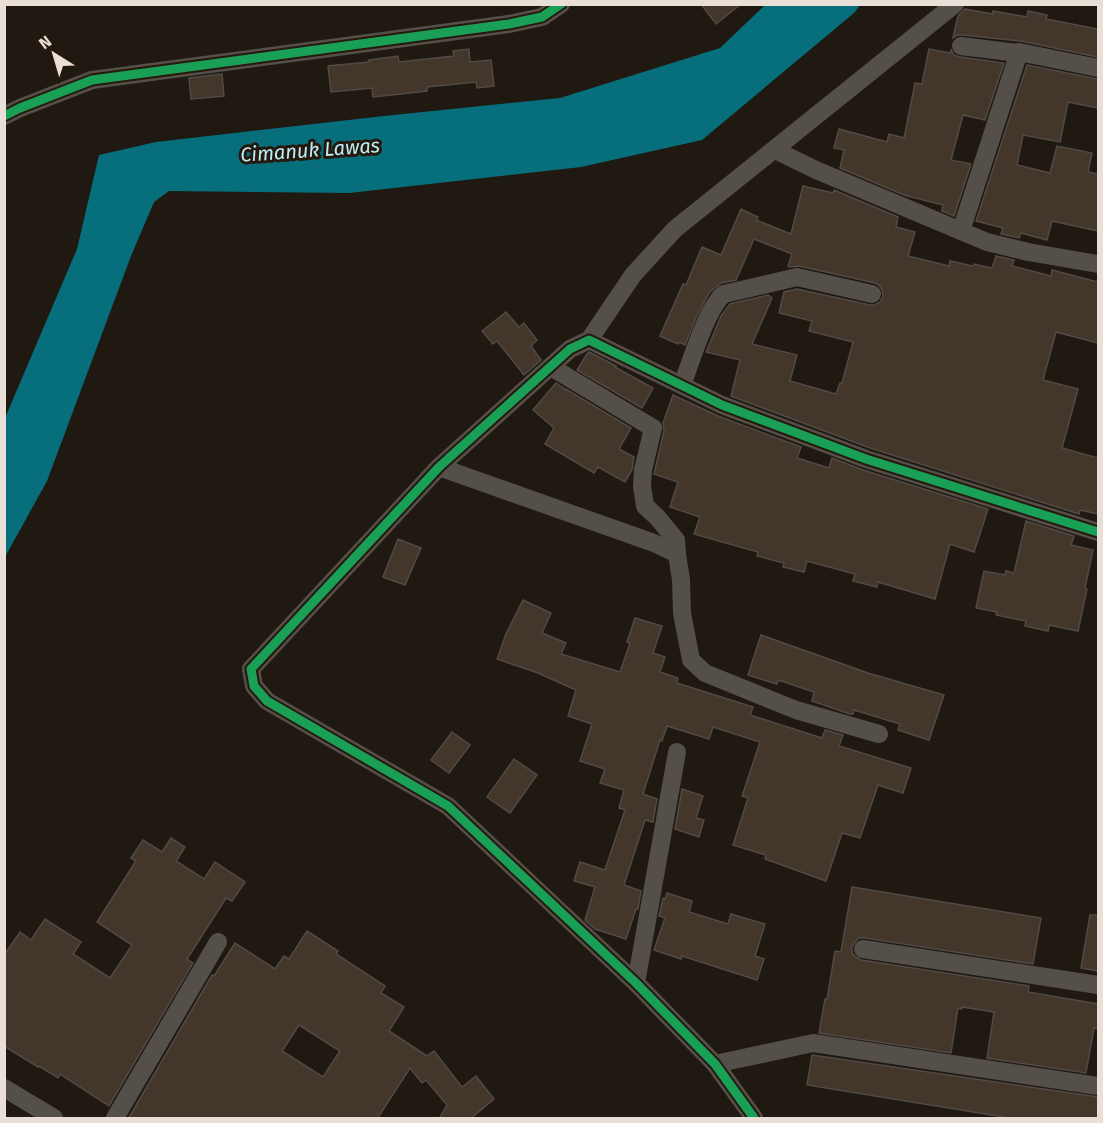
<svg xmlns="http://www.w3.org/2000/svg" width="1103" height="1123" font-family="'Fira Sans',sans-serif">
  <style>
    .water { fill: #076e7b }
    .building { fill: #43362a; stroke: #514a45; stroke-width: 1.5; fill-rule: evenodd }
    .lines { fill: none; stroke-linecap: round; stroke-linejoin: round }
    .street { stroke: #554f4a; stroke-width: 18 }
    .cycleway-casing { stroke: #26180c; stroke-width: 13 }
    .cycleway { stroke: #1a9f57; stroke-width: 9 }
    .labels { text-anchor: middle; stroke-width: 6; stroke-linejoin: round; paint-order: stroke }
    .water-label { font-size: 20px; font-style: italic; fill: #b9eff9; stroke: #26180c }
  </style>
  <rect width="100%" height="100%" fill="#201912"/>
  <path class="water" d="M765,5H860L854,13L702,140L581,167L349,193L169,191L154,202L131,256L47,481L5,557V418L77,249L99,155L156,142L384,116L560,98L720,48Z"/>
  <g class="building">
    <path d="M701,4H741L716,24Z"/>
    <path d="M965,9L993,14V11L1027,17L1028,11L1047,15L1046,19L1098,29V57L1021,41L962,35H957L953,38L958,16Z"/>
    <path d="M469,49L470,62L491,60L494,86L477,88L476,82L427,87V91L373,97L372,88L331,92L328,66L369,62V60L398,56L399,62L454,56L453,51Z"/>
    <path d="M929,49L950,53L951,50L954,55L960,57L1004,63L985,120L963,115L951,160L971,164L954,216L942,211L943,205L904,195L840,168L844,150L834,148L839,129L887,142L889,134L904,138L915,83L922,84Z"/>
    <path d="M1027,65L1098,79V108L1068,102L1060,142L1023,135L1017,165L1050,173L1057,146L1092,153L1088,172L1098,174V231L1052,221L1047,240L1021,233L1019,238L1001,234L1003,228L976,221Z"/>
    <path d="M222,74L224,96L191,99L189,78Z"/>
    <path d="M803,186L833,193L834,190L898,217L896,227L915,232L908,256L949,266L950,261L973,266L974,264L992,268L996,256L1014,260L1012,266L1051,276L1052,270L1098,282V343L1056,332L1043,380L1078,389L1062,448L1098,458V514L1080,510L1079,514L870,448L731,396L740,360L706,352L721,316L730,304L768,295L772,298L752,344L797,355L790,381L836,394L840,383H842L853,342L809,331L812,321L779,313L784,292L797,289L870,305H875L880,302L883,296L882,290L879,285L875,283L799,266L790,267L788,266L792,254L754,239L736,280L721,283L709,293L696,318L685,345L679,342L678,344L660,336L683,284L686,285L702,247L721,255L741,209L758,217L756,220L791,234Z"/>
    <path d="M506,312L519,327L524,323L537,340L531,346L541,360L524,375L497,341L493,344L482,331Z"/>
    <path d="M589,352L616,366L615,367L653,388L642,408L577,370L587,354Z"/>
    <path d="M556,383L566,390V389L631,428L619,449L634,457L632,470L625,482L598,467L594,473L545,444L554,428L533,410Z"/>
    <path d="M673,395L718,416L801,447L797,458L829,468L832,458L863,470L988,509L974,552L950,544L935,599L878,582L877,587L853,581L855,574L807,561L804,572L783,567L784,563L757,556L758,552L694,534L700,517L670,507L678,482L654,474L664,431L663,423Z"/>
    <path d="M1026,521L1074,536L1071,545L1093,550L1085,588L1087,589L1078,631L1049,625L1048,631L1025,626L1026,621L996,615L997,612L976,608L984,571L1005,575L1006,571L1014,573Z"/>
    <path d="M398,539L421,548L405,585L383,577Z"/>
    <path d="M523,600L551,613L542,633L566,643L561,654L620,672L630,643L627,642L635,618L662,626L653,653L665,657L660,672L678,678L677,683L753,707L750,715L822,738L825,730L843,735L839,746L911,768L903,793L878,785L860,838L842,833L826,881L765,859L766,855L733,845L748,798L742,796L760,742L713,727L709,739L667,726L662,741L660,740L643,794L657,799L653,822L645,820L624,885L641,891L638,909H636L626,939L595,929L585,920L595,887L574,881L580,862L605,870L625,810L619,808L624,790L600,783L605,769L580,761L592,724L568,716L576,690L538,673L497,659L506,634Z"/>
    <path d="M761,635L868,673L944,695L929,740L898,730L900,724L854,710L853,714H850L812,701L814,692L778,680L777,684L748,675Z"/>
    <path d="M452,732L470,745L449,773L431,760Z"/>
    <path d="M514,759L537,775L510,813L487,797Z"/>
    <path d="M682,789L703,796L696,818L704,820L699,837L675,829Z"/>
    <path d="M171,838L185,847L176,861L204,879L215,862L245,882L232,901L226,898L187,959L193,963L109,1106L60,1074L58,1078L39,1066L38,1067L4,1046V955L20,932L31,940L45,919L81,942L73,954L110,978L132,945L97,922L136,861L131,858L143,840L162,852Z"/>
    <path d="M852,887L1041,918L1033,964L865,938H859L855,942L852,947V953L856,957L861,960L1029,986L1028,992L1098,1004V1029L1094,1028L1086,1073L987,1058L994,1012L962,1007V1009L958,1008L951,1053L819,1033L825,999H827L835,951L841,952Z"/>
    <path d="M667,893L692,901L689,912L728,924L731,914L765,924L755,956L764,959L757,980L682,956L681,959L654,950L665,918L659,916L663,898L665,899Z"/>
    <path d="M1090,915H1098V971L1081,968Z"/>
    <path d="M307,931L338,951L336,954L385,986L381,993L404,1007L389,1031L427,1056L434,1051L462,1087L476,1076L494,1099L470,1119H439L447,1105L426,1080L422,1083L410,1068L377,1119H128L212,975L214,976L235,943L275,969L284,956L289,959ZM299,1025L340,1051L323,1077L282,1051Z"/>
    <path d="M812,1055L1098,1097V1119H1016L807,1085Z"/>
  </g>
  <g class="lines">
    <g class="street">
      <path d="M961,46L1018,53"/>
      <path d="M4,116L20,108L92,80L509,24L542,17L561,4"/>
      <path d="M775,150L816,170L987,242L1028,252L1098,264"/>
      <path d="M961,231L1019,52L1098,68"/>
      <path d="M589,340L633,275L675,229L955,4"/>
      <path d="M551,367L653,428L643,470L642,486L645,506L657,517L676,540L677,554"/>
      <path d="M682,385C691,362 707,307 724,294L797,277L872,294"/>
      <path d="M439,467L654,543L677,554L681,580L682,613L691,660L705,673L796,710L879,734"/>
      <path d="M863,949L1098,985"/>
      <path d="M636,983L677,752"/>
      <path d="M715,1064L813,1043L1098,1086"/>
      <path d="M4,1088L54,1118"/>
      <path d="M115,1118L218,942"/>
      <path d="M754,1118L715,1064L636,983L448,806L267,701L254,686L251,669L439,467L570,349L589,340L722,405L866,459L1098,532"/>
    </g>
    <defs>
      <g id="cycleway">
        <path d="M4,116L20,108L92,80L509,24L542,17L561,4"/>
        <path d="M754,1118L715,1064L636,983L448,806L267,701L254,686L251,669L439,467L570,349L589,340L722,405L866,459L1098,532"/>
      </g>
    </defs>
    <use href="#cycleway" class="cycleway-casing"/>
    <use href="#cycleway" class="cycleway"/>
  </g>
  <g class="labels">
    <g class="water-label">
      <text transform="translate(310 150) rotate(-4)" y="7">Cimanuk Lawas</text>
    </g>
  </g>
  <rect width="1103" height="1123" fill="none" stroke="#e9dfd7" stroke-width="12"/>
  <g transform="translate(54 54) rotate(323)" stroke="#26180c" stroke-width="4.5" paint-order="stroke">
  <path d="M0-4.5L10 22L0 15L-10 22Z" fill="#e9dfd7"/>
  <text y="-9" font-size="16" font-weight="bold" text-anchor="middle" fill="#e9dfd7">N</text>
  </g>
</svg>
